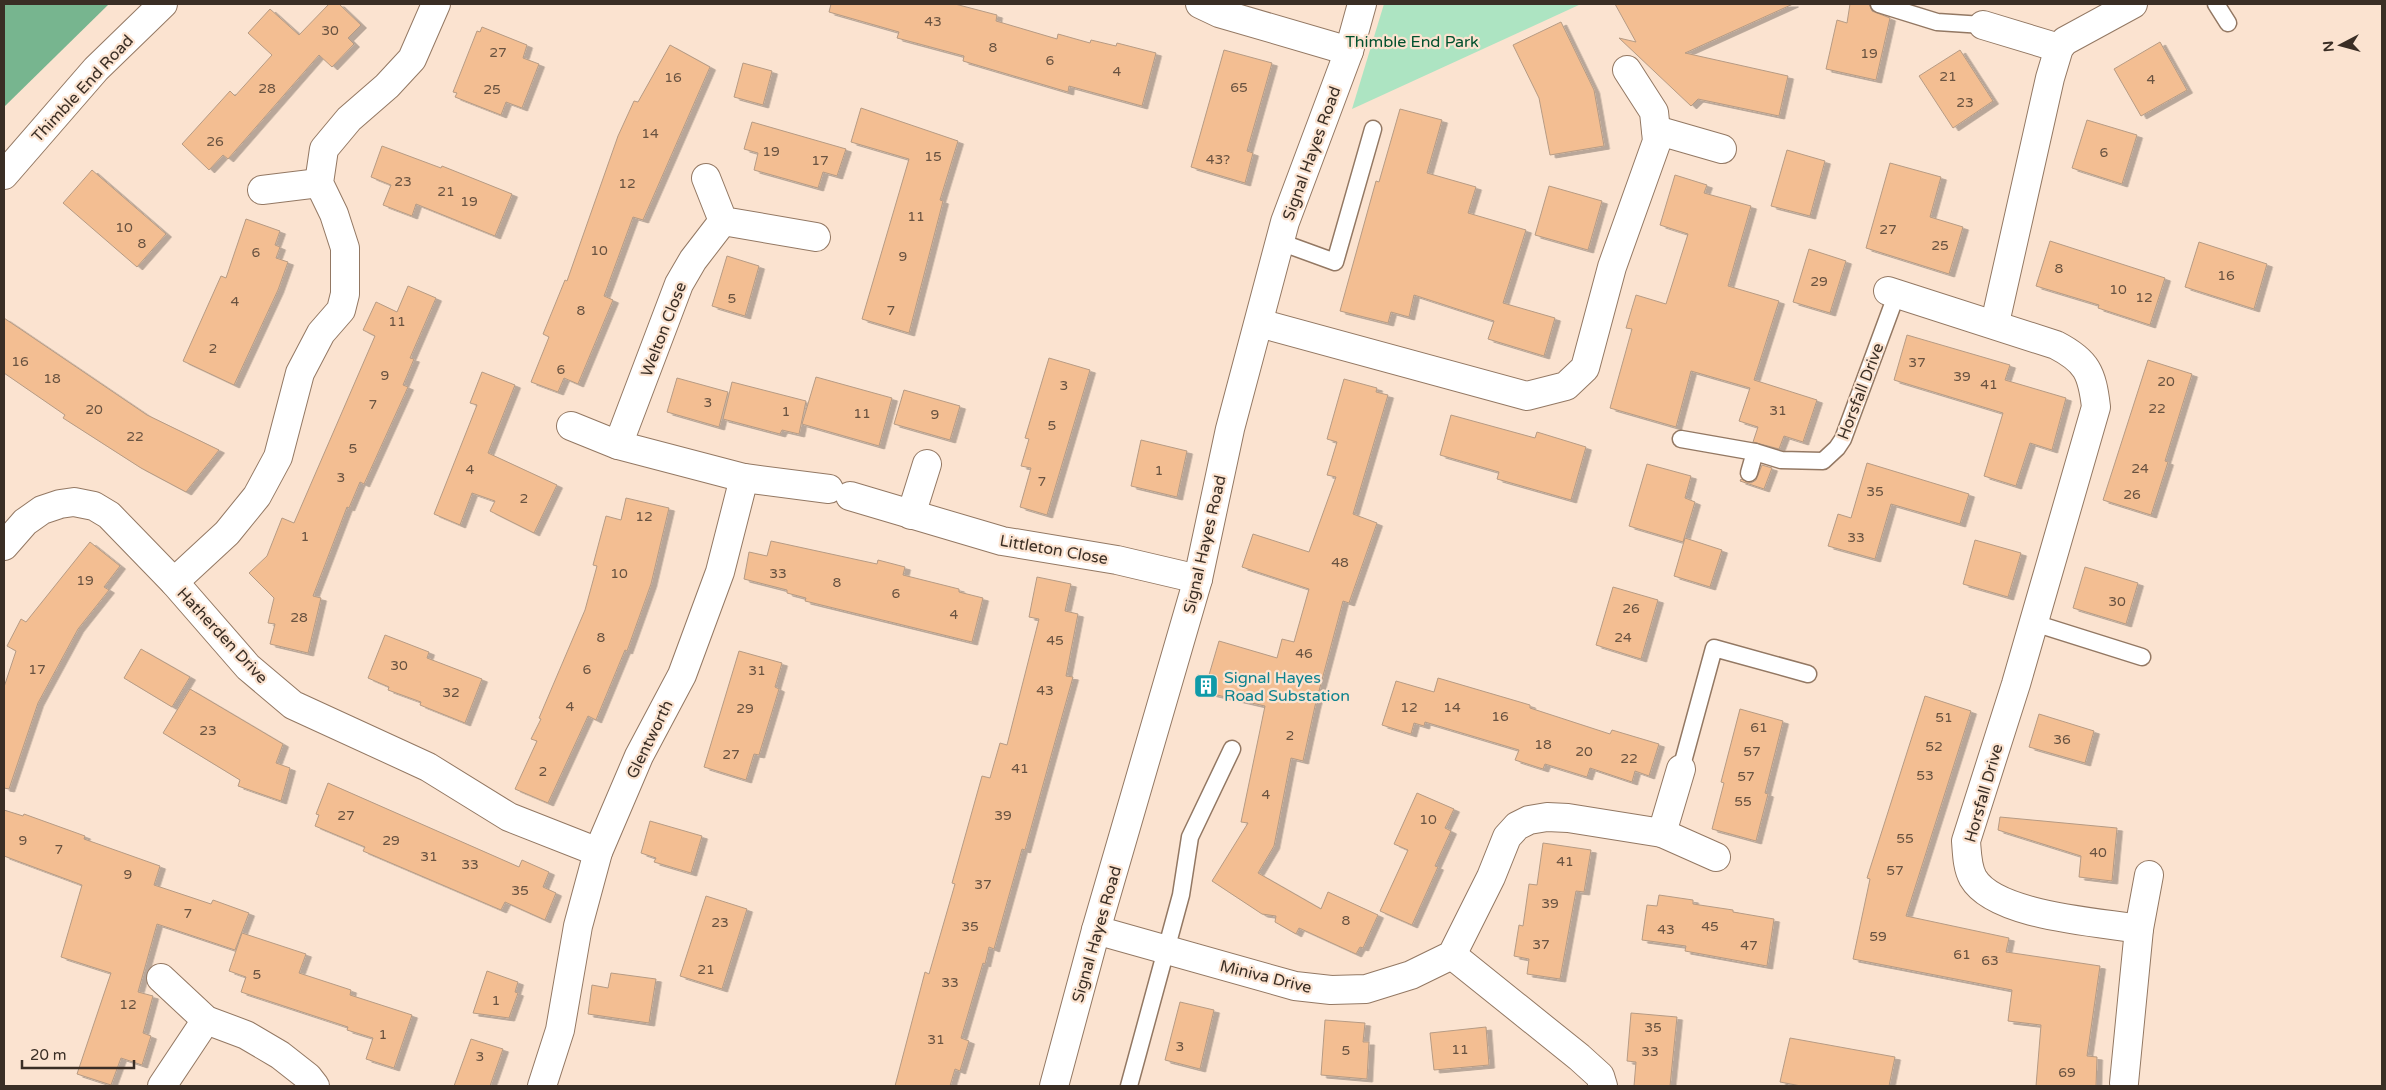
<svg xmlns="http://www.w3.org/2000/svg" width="2386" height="1090" font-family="'Varela Round',sans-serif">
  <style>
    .green { fill: #ade4c2 }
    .forest { fill: #77b58f }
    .building { fill: #f3be92; stroke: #b69b84; filter: url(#shadow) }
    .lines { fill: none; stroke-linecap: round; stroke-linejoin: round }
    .service-casing { stroke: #937863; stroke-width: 19 }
    .minor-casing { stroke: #937863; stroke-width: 30 }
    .tertiary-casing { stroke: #937863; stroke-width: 30 }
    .service { stroke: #fff; stroke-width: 16 }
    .minor { stroke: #fff; stroke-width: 28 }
    .tertiary { stroke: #fff; stroke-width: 28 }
    .labels { text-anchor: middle; stroke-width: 4.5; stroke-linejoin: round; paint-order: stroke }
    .number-label { font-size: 14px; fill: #685240 }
    .park-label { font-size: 16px; fill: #00502d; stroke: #fbe3d0 }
    .street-label { font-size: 16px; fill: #3a2e25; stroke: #fbe3d0 }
    .culture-label { font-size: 16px; fill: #0d838f; stroke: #fbe3d0; text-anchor: start }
  </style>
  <defs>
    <filter id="shadow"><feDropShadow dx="5.5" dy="3" stdDeviation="0" flood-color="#0004"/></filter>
  </defs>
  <rect width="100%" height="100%" fill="#fbe3d0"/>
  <path class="green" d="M1384,4H1581L1352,109Z"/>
  <path class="forest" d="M4,4H109L4,107Z"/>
  <g class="building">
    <path d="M329,4H339L361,25L348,38L354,44L332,67L319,55L228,159L223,155L209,170L182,144L230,91L235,96L272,55L248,33L270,9L299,35Z"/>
    <path d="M831,4H955L997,15L996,21L1057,39L1058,34L1090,43L1091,40L1116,46L1117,43L1156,53L1142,106L1069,86L1068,92L963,61L964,56L897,38L899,32L829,12Z"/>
    <path d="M1615,4H1793L1685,53L1788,76L1779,116L1698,99L1691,106L1619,38L1636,42Z"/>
    <path d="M1850,4H1869L1872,11L1890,18L1876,80L1826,69L1837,20L1847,23Z"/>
    <path d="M1561,22L1594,90L1604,146L1550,155L1539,98L1513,45Z"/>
    <path d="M482,27L527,45L523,58L539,64L522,108L506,102L501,115L455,97L457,93L453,92L477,31L480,32Z"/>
    <path d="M2160,42L2187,90L2141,116L2114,69Z"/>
    <path d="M670,45L710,67L643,220L633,217L604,296L613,300L578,384L564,378L558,392L531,382L549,337L543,334L565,280L567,281L618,136L634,101L638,102Z"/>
    <path d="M1224,50L1272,63L1247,151L1253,153L1245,183L1191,167Z"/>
    <path d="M1960,50L1993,101L1953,128L1919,76Z"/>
    <path d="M743,63L772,71L763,105L734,97Z"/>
    <path d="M861,108L958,141L940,200L943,201L909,333L862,319L909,159L851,142Z"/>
    <path d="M1400,109L1442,120L1427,173L1476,187L1468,213L1526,230L1503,303L1555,318L1544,356L1488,339L1494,321L1414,295L1409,317L1391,312L1388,323L1340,311L1376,181L1379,182Z"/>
    <path d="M2087,120L2137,135L2122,184L2072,168Z"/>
    <path d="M752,122L846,149L837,176L823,172L818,188L754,170L758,153L744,149Z"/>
    <path d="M382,146L441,168L442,166L512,194L495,236L416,204L412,216L383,205L391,185L371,177Z"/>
    <path d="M1787,150L1825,161L1810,216L1771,206Z"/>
    <path d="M1890,163L1941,177L1930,217L1963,227L1949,274L1866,248Z"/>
    <path d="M92,170L166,234L137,267L63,203Z"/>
    <path d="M1675,175L1707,185L1704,193L1751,206L1728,286L1779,301L1754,380L1817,400L1803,442L1784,436L1779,449L1753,442L1758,427L1739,421L1750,388L1691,371L1676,427L1610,408L1632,329L1626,328L1636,295L1666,304L1688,234L1660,225Z"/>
    <path d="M1549,186L1602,201L1588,250L1535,235Z"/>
    <path d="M246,219L280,231L275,245L280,247L276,258L288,262L278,290L234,385L183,361L221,276L226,278Z"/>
    <path d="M2050,241L2165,278L2150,325L2098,308L2099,305L2036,286Z"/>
    <path d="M2199,242L2267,264L2254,309L2185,287Z"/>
    <path d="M1809,249L1846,261L1830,313L1793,302Z"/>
    <path d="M727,256L759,266L745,316L712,306Z"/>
    <path d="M408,286L436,298L410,358L414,359L403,385L408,387L364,484L360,482L349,508L347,507L313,596L321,598L308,653L270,644L275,624L268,623L274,598L249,573L267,556L282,518L294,523L375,336L363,330L376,302L397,312Z"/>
    <path d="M4,318L147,415L219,450L186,492L141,468L63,418L65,415L4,373Z"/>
    <path d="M1907,335L2010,365L2005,380L2066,398L2052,450L2030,443L2016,486L1984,476L2003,413L1894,380Z"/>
    <path d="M1049,358L1090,370L1047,515L1020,507L1031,468L1021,466L1029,439L1025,438Z"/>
    <path d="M2148,360L2192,374L2165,461L2168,462L2151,515L2103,500Z"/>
    <path d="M482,372L515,385L488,453L557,485L534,533L490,511L495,501L472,493L460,525L434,514L477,405L470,403Z"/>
    <path d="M816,377L892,398L879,446L802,424Z"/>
    <path d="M677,378L728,392L719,427L667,412Z"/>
    <path d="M1344,379L1377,388L1376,392L1388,395L1353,514L1377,523L1349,603L1343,601L1315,706L1303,761L1291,758L1274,846L1258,873L1321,909L1328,892L1378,915L1363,948L1360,947L1356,954L1299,928L1296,934L1275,922L1276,916L1262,914L1212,881L1248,823L1241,822L1265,706L1204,692L1219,641L1277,658L1282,639L1294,642L1309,589L1242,567L1253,534L1309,552L1336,477L1327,475L1337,442L1327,439Z"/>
    <path d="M732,382L806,401L799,434L782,430L780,434L723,419Z"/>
    <path d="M904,390L960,406L950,440L894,424Z"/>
    <path d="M1451,415L1535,438L1537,432L1586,447L1571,500L1497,479L1499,472L1440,455Z"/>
    <path d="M1141,440L1187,451L1177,497L1131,486Z"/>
    <path d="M1867,463L1969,494L1960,524L1891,504L1875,559L1828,546L1838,514L1851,518Z"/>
    <path d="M1647,464L1691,476L1685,498L1695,502L1683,542L1629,526Z"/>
    <path d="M1762,465L1772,468L1764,489L1740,481L1741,479L1751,483L1756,480Z"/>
    <path d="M626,498L669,508L651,584L627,651L625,650L596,720L588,716L548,803L515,789L537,741L531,739L541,719L539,718L585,610L597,566L593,565L606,516L621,520Z"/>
    <path d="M1685,538L1722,550L1710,587L1674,576Z"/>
    <path d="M1975,540L2021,553L2008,597L1963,584Z"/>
    <path d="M771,541L877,564L878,560L905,567L903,575L959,589V592L983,598L972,642L805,601L806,598L787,593V590L744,579L749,552L767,556Z"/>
    <path d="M90,542L120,566L104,587L109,590L78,629L38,703L9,789L4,788V687L16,651L7,646L21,619L26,622Z"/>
    <path d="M2085,567L2138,583L2126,624L2073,608Z"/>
    <path d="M1037,577L1071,584L1065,611L1078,614L1066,676L1073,677L1036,810L1025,850L1022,849L994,949L989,947L985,964L983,963L961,1038L969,1041L960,1071L955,1069L950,1086H895L925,972L929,974L955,884L952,883L982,776L990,778L1000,743L1007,745L1039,619L1029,617Z"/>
    <path d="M1613,587L1658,600L1641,659L1596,645Z"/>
    <path d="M385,635L429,652L427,658L482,679L465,723L420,705L421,702L388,690L389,687L368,678Z"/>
    <path d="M141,649L190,677L172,707L124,678Z"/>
    <path d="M739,651L782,663L775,687L779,689L759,755L754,754L746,780L704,767Z"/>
    <path d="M1438,678L1530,705V708L1610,734L1612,730L1659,744L1649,776L1635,771L1632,782L1590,768L1587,777L1545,764L1543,769L1515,760L1519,750L1425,722L1424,726L1414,723L1411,734L1382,725L1396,681L1434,692Z"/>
    <path d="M190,689L283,744L276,763L290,768L281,801L238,786L240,780L163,733Z"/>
    <path d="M1925,696L1971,711L1906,916L2009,938L2006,952L2100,966L2087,1056L2097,1057L2096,1086H2036L2041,1025L2008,1021L2012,990L1853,959L1870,879L1867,878Z"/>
    <path d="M1740,709L1783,721L1765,793L1768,794L1756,841L1712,829L1724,783L1721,782Z"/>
    <path d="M2039,714L2094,731L2085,763L2029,747Z"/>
    <path d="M328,783L519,867L522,860L549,872L543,887L556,893L545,920L505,902L501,910L363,851L365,847L315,826L319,815L316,814Z"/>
    <path d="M1417,793L1454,809L1445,828L1451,831L1435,866L1438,867L1412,925L1380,911L1408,850L1394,844Z"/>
    <path d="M4,810L23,816L24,814L85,836L84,839L160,866L154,885L211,904L213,900L249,913L235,950L157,924L138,992L153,996L143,1033L151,1036L142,1065L121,1058L111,1085L77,1074L111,973L61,957L82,885L4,856Z"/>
    <path d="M2000,817L2117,828L2112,881L2079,877L2081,856L1998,830Z"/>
    <path d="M650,821L702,836L691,873L654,862L656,858L641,853Z"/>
    <path d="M1543,843L1591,850L1584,892L1576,891L1560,979L1527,974L1529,959L1514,956L1519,925L1523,926L1529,884L1537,885Z"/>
    <path d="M1659,895L1693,900V904L1733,910V912L1774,919L1767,966L1685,951L1686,946L1642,940L1647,905L1657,906Z"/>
    <path d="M706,896L747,909L722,989L680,976Z"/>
    <path d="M242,933L306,954L299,973L351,990L350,995L412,1015L394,1068L366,1059L373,1038L347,1030L348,1027L241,992L246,977L229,971Z"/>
    <path d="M487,971L518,982L515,992L518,993L509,1018L473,1013Z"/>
    <path d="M611,973L656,979L649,1023L588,1014L592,985L608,988Z"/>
    <path d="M1180,1002L1214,1010L1200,1069L1165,1060Z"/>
    <path d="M1631,1013L1677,1017L1670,1086H1634L1636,1062L1627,1061Z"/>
    <path d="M1325,1020L1365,1023L1363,1042H1369L1367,1079L1321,1075Z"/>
    <path d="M1486,1027L1489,1065L1434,1070L1430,1033Z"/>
    <path d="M1790,1038L1895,1057L1889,1086H1801L1780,1082Z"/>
    <path d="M471,1039L503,1049L490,1086H454Z"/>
  </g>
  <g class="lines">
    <defs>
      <g id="service">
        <path d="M1879,4L1937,22L1983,25"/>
        <path d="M2216,4L2228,23"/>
        <path d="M1280,242L1335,262L1373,129"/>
        <path d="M1681,439L1755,452L1781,460L1823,461L1837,448L1843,439L1897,293"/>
        <path d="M1749,473L1755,452"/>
        <path d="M2034,623L2142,657"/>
        <path d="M1681,769L1714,648L1808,674"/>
        <path d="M1129,1086L1181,895L1190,837L1232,749"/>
      </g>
      <g id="minor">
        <path d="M1200,4L1219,13L1349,51"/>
        <path d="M1983,25L2059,48"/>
        <path d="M1656,130L1722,149"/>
        <path d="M706,178L723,221L816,237"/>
        <path d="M262,190L319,183"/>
        <path d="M1888,291L2056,345C2087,361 2092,373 2096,407L2016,684L1966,841C1967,853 1967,867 1973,878C1995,916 2098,922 2139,929"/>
        <path d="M1259,323L1527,396L1566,386L1585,368L1612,267L1657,141L1654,112L1627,70"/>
        <path d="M1995,323L2050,78L2059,48L2065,41L2133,4"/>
        <path d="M571,426L618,445L744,478L829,489"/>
        <path d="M618,445L679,284L693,260L723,221"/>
        <path d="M850,496L1002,541L1117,560L1198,579"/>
        <path d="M911,515L927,464"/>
        <path d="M4,546L25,522L42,510L60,504L74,502L94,506L109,515L174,582L248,667L293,705L428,767L509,817L598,852"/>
        <path d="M174,582L227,533L257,496L278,457L300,373L321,333L341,310L345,294V248L334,214L319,183L324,149L349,119L387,86L412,59L436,4"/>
        <path d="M1662,833L1681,769"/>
        <path d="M1096,930L1295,986L1331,990L1366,989L1411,975L1452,955L1491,877L1507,837L1517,826L1529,820L1547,817L1568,818L1662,833L1716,857"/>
        <path d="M1452,955L1579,1057L1600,1076L1603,1086"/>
        <path d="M161,978L206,1020L246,1035L280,1055L308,1077L315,1086"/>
        <path d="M2124,1083L2139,929L2149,875"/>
        <path d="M162,1086L206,1020"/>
        <path d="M542,1086L560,1030L578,926L598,852L639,756L682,675L720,572L744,478"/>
        <path d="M1054,1086L1096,930L1198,579L1230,429L1285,222L1349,51L1362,4"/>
      </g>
      <path id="tertiary" d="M4,175L96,69L163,4"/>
    </defs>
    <use href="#service" class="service-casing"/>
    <use href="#minor" class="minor-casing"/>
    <use href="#tertiary" class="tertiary-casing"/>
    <use href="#service" class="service"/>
    <use href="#minor" class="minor"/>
    <use href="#tertiary" class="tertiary"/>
  </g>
  <defs>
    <symbol id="building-square" viewBox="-11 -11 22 22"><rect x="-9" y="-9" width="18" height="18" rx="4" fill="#0f9aa8" stroke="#fbe3d0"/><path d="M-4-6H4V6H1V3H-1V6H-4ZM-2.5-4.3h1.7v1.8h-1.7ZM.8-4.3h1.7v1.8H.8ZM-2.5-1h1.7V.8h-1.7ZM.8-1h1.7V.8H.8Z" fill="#fff"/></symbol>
  </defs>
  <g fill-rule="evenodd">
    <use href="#building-square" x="1192" y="672" width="28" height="28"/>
  </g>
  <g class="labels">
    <g class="number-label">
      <text x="933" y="26">43</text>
      <text x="330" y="35">30</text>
      <text x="993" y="52">8</text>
      <text x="498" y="57">27</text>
      <text x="1869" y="58">19</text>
      <text x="1050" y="65">6</text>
      <text x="1117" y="76">4</text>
      <text x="1948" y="81">21</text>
      <text x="673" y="82">16</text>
      <text x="2151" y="84">4</text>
      <text x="1239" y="92">65</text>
      <text x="267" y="93">28</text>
      <text x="492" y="94">25</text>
      <text x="1965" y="107">23</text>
      <text x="650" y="138">14</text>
      <text x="215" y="146">26</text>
      <text x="771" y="156">19</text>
      <text x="2104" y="157">6</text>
      <text x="933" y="161">15</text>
      <text x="1218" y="164">43?</text>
      <text x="820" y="165">17</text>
      <text x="403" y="186">23</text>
      <text x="627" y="188">12</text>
      <text x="446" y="196">21</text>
      <text x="469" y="206">19</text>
      <text x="916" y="221">11</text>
      <text x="124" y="232">10</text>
      <text x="1888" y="234">27</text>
      <text x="142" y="248">8</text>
      <text x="1940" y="250">25</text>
      <text x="599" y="255">10</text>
      <text x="256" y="257">6</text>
      <text x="903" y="261">9</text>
      <text x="2059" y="273">8</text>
      <text x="2226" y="280">16</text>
      <text x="1819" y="286">29</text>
      <text x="2118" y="294">10</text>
      <text x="2144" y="302">12</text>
      <text x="732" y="303">5</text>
      <text x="235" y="306">4</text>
      <text x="581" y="315">8</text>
      <text x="891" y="315">7</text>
      <text x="397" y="326">11</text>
      <text x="213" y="353">2</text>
      <text x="20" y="366">16</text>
      <text x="1917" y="367">37</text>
      <text x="561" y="374">6</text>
      <text x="385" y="380">9</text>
      <text x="1962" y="381">39</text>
      <text x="52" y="383">18</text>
      <text x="2166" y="386">20</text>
      <text x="1989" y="389">41</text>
      <text x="1064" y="390">3</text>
      <text x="708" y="407">3</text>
      <text x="373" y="409">7</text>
      <text x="2157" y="413">22</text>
      <text x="94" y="414">20</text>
      <text x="1778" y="415">31</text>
      <text x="786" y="416">1</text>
      <text x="862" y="418">11</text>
      <text x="935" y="419">9</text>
      <text x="1052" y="430">5</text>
      <text x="135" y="441">22</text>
      <text x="353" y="453">5</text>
      <text x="2140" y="473">24</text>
      <text x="470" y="474">4</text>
      <text x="1159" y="475">1</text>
      <text x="341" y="482">3</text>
      <text x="1042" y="486">7</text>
      <text x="1875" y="496">35</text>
      <text x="2132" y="499">26</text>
      <text x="524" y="503">2</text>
      <text x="644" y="521">12</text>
      <text x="305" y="541">1</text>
      <text x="1856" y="542">33</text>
      <text x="1340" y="567">48</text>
      <text x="619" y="578">10</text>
      <text x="778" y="578">33</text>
      <text x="85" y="585">19</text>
      <text x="837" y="587">8</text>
      <text x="896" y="598">6</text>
      <text x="2117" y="606">30</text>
      <text x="1631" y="613">26</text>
      <text x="954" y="619">4</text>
      <text x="299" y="622">28</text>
      <text x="601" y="642">8</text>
      <text x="1623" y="642">24</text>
      <text x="1055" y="645">45</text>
      <text x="1304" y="658">46</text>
      <text x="399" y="670">30</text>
      <text x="37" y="674">17</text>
      <text x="587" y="674">6</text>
      <text x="757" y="675">31</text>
      <text x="1045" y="695">43</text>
      <text x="451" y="697">32</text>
      <text x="570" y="711">4</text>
      <text x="1409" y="712">12</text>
      <text x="1452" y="712">14</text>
      <text x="745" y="713">29</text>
      <text x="1500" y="721">16</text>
      <text x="1944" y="722">51</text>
      <text x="1759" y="732">61</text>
      <text x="208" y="735">23</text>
      <text x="1290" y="740">2</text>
      <text x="2062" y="744">36</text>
      <text x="1543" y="749">18</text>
      <text x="1934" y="751">52</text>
      <text x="1584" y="756">20</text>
      <text x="1752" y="756">57</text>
      <text x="731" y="759">27</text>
      <text x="1629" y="763">22</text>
      <text x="1020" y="773">41</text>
      <text x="543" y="776">2</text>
      <text x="1925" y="780">53</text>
      <text x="1746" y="781">57</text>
      <text x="1266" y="799">4</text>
      <text x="1743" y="806">55</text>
      <text x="346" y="820">27</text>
      <text x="1003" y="820">39</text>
      <text x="1428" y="824">10</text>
      <text x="1905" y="843">55</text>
      <text x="23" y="845">9</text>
      <text x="391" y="845">29</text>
      <text x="59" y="854">7</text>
      <text x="2098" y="857">40</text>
      <text x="429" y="861">31</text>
      <text x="1565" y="866">41</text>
      <text x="470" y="869">33</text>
      <text x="1895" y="875">57</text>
      <text x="128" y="879">9</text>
      <text x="983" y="889">37</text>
      <text x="520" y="895">35</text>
      <text x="1550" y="908">39</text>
      <text x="188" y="918">7</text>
      <text x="1346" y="925">8</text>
      <text x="720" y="927">23</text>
      <text x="970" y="931">35</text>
      <text x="1710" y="931">45</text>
      <text x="1666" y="934">43</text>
      <text x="1878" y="941">59</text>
      <text x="1541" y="949">37</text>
      <text x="1749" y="950">47</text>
      <text x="1962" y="959">61</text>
      <text x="1990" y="965">63</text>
      <text x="706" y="974">21</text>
      <text x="257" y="979">5</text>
      <text x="950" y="987">33</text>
      <text x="496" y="1005">1</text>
      <text x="128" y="1009">12</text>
      <text x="1653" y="1032">35</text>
      <text x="383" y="1039">1</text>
      <text x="936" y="1044">31</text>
      <text x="1180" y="1051">3</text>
      <text x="1460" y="1054">11</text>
      <text x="1346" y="1055">5</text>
      <text x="1650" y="1056">33</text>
      <text x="480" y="1061">3</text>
      <text x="2067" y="1077">69</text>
    </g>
    <g class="park-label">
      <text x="1412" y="47">Thimble End Park</text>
    </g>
    <g class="street-label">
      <text transform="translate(82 88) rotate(-47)" y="6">Thimble End Road</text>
      <text transform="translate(1311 153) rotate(-70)" y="6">Signal Hayes Road</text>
      <text transform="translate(663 329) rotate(-69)" y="6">Welton Close</text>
      <text transform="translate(1860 391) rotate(-69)" y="6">Horsfall Drive</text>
      <text transform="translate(1204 544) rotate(-77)" y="6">Signal Hayes Road</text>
      <text transform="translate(1054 549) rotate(10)" y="6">Littleton Close</text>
      <text transform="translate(223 635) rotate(47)" y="6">Hatherden Drive</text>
      <text transform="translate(649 739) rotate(-64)" y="6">Glentworth</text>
      <text transform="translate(1983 793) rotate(-74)" y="6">Horsfall Drive</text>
      <text transform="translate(1096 934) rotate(-74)" y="6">Signal Hayes Road</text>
      <text transform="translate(1266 976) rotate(14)" y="6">Miniva Drive</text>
    </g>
    <g class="culture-label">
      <text x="1224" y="683">Signal Hayes<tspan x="1224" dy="18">Road Substation</tspan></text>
    </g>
  </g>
  <rect width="2386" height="1090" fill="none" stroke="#3a2e25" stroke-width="10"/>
  <g transform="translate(2341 45) rotate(264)" stroke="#fbe3d0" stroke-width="4" paint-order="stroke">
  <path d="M0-4L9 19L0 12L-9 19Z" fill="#3a2e25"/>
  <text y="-8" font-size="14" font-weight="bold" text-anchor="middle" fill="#3a2e25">N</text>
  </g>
  <path d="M22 1060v8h112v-8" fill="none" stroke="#3a2e25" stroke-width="2.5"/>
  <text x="30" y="1060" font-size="15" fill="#3a2e25" stroke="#fbe3d0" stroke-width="4" paint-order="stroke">20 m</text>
</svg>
